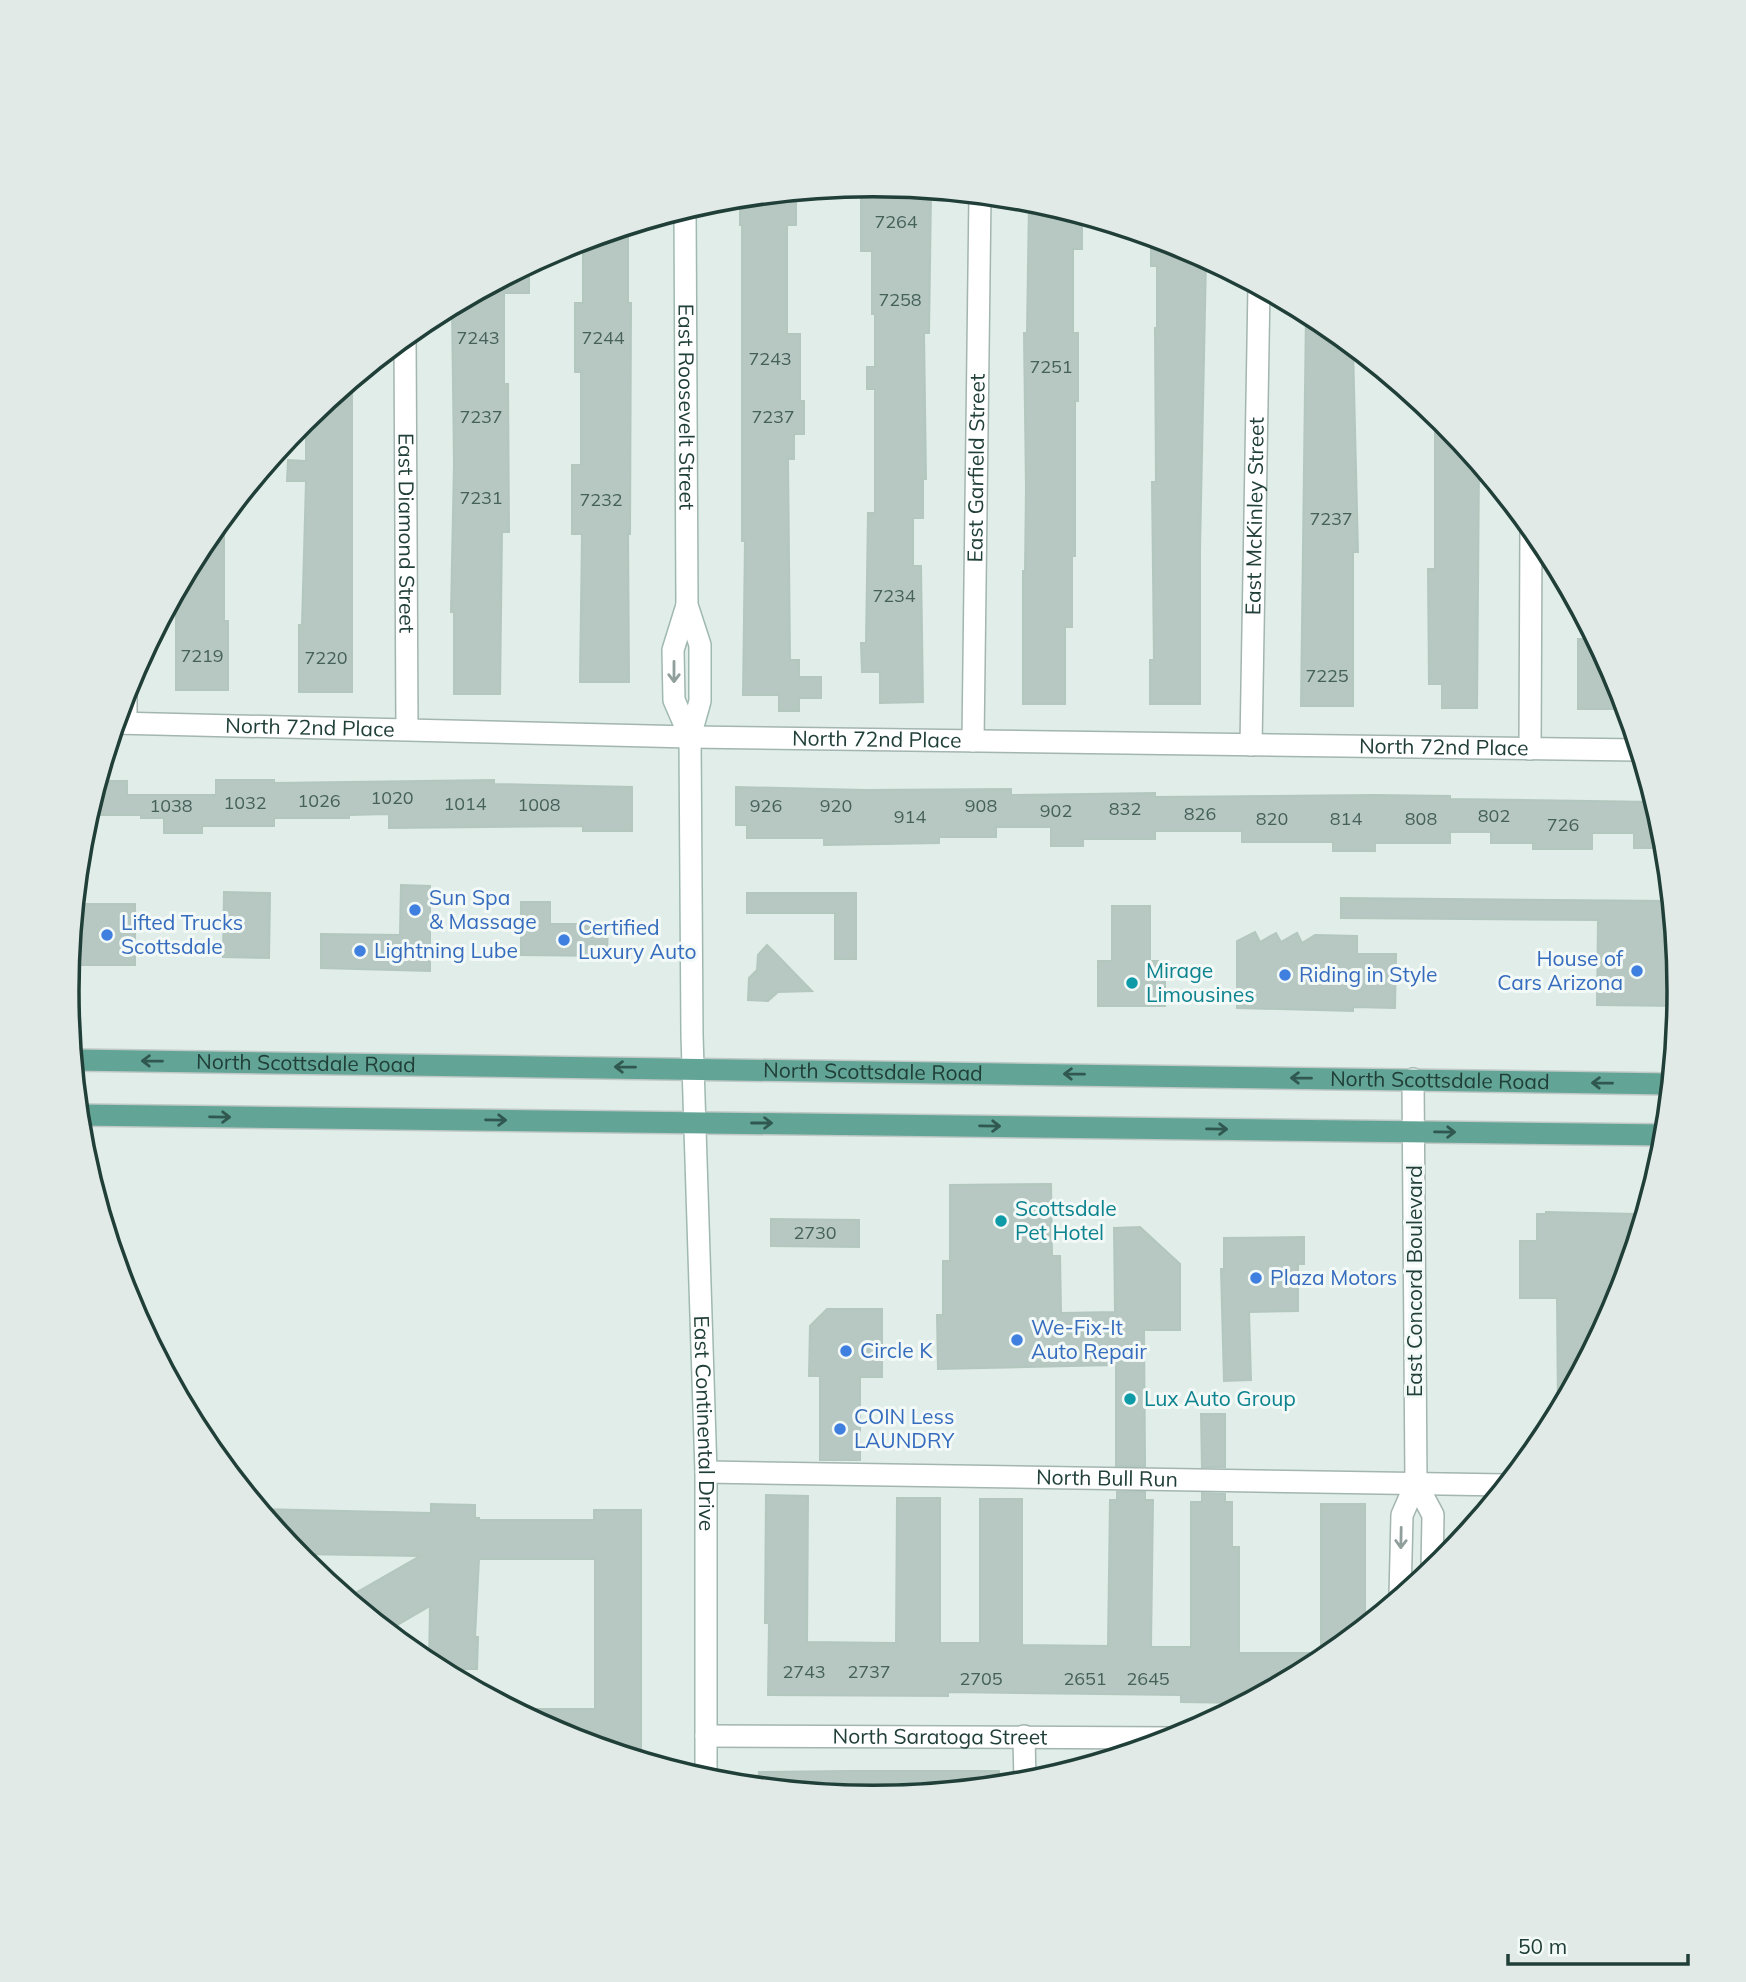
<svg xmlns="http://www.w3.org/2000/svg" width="1746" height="1982" font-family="Mulish,sans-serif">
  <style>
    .building { fill: #b6c8c1; stroke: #b3c7bf; stroke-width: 2 }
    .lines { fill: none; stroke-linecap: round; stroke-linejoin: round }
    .street-casing { stroke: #a3b5b0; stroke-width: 24 }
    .secondary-casing { stroke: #9fb9b1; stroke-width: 24 }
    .primary-casing { stroke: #c1c9c7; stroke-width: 24 }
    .street { stroke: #fff; stroke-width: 21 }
    .secondary { stroke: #fff; stroke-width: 21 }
    .primary { stroke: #62a596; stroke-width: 21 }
    .oneway { stroke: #909f9c }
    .oneway2 { stroke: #305850 }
    .shop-dot { fill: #3f7fe0; stroke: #f2f9f6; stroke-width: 2.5 }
    .culture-dot { fill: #0f9aa8; stroke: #f2f9f6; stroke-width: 2.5 }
    .labels { text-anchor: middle; stroke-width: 6; stroke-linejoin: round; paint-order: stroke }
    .number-label { font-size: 18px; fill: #46615a }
    .street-label { font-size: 21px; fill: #203f38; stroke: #f2f9f6 }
    .shop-label { font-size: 21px; fill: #366cbe; stroke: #f2f9f6; text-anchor: start }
    .culture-label { font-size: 21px; fill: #0d838f; stroke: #f2f9f6; text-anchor: start }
    .rim { fill: none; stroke: #203f38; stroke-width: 3.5 }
  </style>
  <rect width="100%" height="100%" fill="#e1ede8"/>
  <g class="building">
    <path d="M796,192V225H787V334H800V401H804V434H794V459H788L790,660H799V677H821V698H799V711H779V695H743L745,541H742V225H740V198Z"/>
    <path d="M861,192H931L929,333H924L926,479H923V518H913V566H921L923,702L880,703V672H862L861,643H866L868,513H875V389H867V367H875V314H872V251H861Z"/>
    <path d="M1029,200L1082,216V249H1073V333H1078V401H1075V556H1072V627H1065V704H1023V571H1025L1026,488L1024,333H1027Z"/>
    <path d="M628,226V303H631L630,534H628L629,682H580L582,534H572V465H581V372H575V303H583V240Z"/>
    <path d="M1151,245H1178L1206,259L1200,550V704H1150V660H1154L1152,482H1156L1155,328H1157V266H1151Z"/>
    <path d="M529,265V293H504V384H508L509,532H502L500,694H454V612H451L454,463L452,306Z"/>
    <path d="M1306,312L1321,321L1353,347L1358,552H1353V706H1301Z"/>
    <path d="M352,380V692H299V625H302L306,481H287L288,460L306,461V418Z"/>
    <path d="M1435,414L1479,464L1477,708H1442V684H1429L1428,569H1435Z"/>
    <path d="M224,517V621H228V690H176V605H169L203,543Z"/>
    <path d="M1578,639H1595L1618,683L1626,709H1578Z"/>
    <path d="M216,780H274V783L494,780V784L632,787V831H583V826L389,828V814L349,815V818H274V826H202V833H164V818H141V815H88L98,781H127V795H216Z"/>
    <path d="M736,787L865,790L1011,789V795L1155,793V797L1375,795L1450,796V799L1654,802L1664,834V848H1634V833H1592V849H1533V843H1491V832H1450V843H1375V851H1333V842H1242V831H1155V839H1083V846H1051V827H996V837H939V843L824,845V838H747V825H736Z"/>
    <path d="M401,885L430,886V971L321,968V934L400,935Z"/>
    <path d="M224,892L270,893L269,958L223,957Z"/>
    <path d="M747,893H856V959H835V913H747Z"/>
    <path d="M1341,898L1671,901L1679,991L1678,1006L1597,1005L1598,920L1341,918Z"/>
    <path d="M521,902H550V924H608L607,956L521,955Z"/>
    <rect x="79" y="904" width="56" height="61"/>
    <path d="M1112,906H1150V961H1165V1006H1098V961H1112Z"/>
    <path d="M1255,932L1260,942L1276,933L1281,942L1297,933L1302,943L1315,935L1357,936V954H1396L1395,1008L1353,1007V1011L1237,1008V941Z"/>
    <path d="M767,945L774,952L812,991L778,992L768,1001L748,1000L749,978L757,970L758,955Z"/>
    <path d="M1051,1184L1052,1256H1060L1061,1313L1115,1312L1114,1228L1140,1227L1180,1264V1330H1144L1145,1466H1116V1365L938,1369L937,1315H943V1261H950V1185Z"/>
    <path d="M1546,1212L1636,1214V1240L1618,1300L1558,1412L1557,1298H1520V1241H1537V1214H1546Z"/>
    <path d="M771,1219L859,1220V1247L771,1246Z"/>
    <path d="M1304,1237V1264H1298V1311L1249,1312L1251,1380L1224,1381L1221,1269H1224V1238Z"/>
    <path d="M827,1309H882V1377H860V1460H820V1376H809L810,1326Z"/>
    <path d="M1201,1414H1225V1467H1202Z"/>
    <path d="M1117,1492H1145V1500H1153L1151,1647H1191V1502H1202V1493L1225,1494V1502H1232V1547H1239V1653H1321V1504H1365V1626L1321,1662L1244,1703L1181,1702V1695L948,1692V1696L768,1695L769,1623H765L766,1495L808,1496L807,1642L896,1643L897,1498H940V1643H980V1499H1022V1645L1108,1646L1110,1500H1117Z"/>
    <path d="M431,1504L475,1505V1518H479V1520H594V1510H641V1759L564,1736L514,1709H595V1559H479L475,1637H478L477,1669H440L429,1664L430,1606L387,1631L347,1598L420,1556L297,1554L260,1509L431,1513Z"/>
    <path d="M847,1771H999L1000,1785L873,1797L758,1786L759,1772Z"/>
  </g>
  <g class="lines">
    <defs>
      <g id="street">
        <path id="s1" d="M405,337L407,729"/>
        <path d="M126,688V723"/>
        <path id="s2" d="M116,723L690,737L1639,750"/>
        <path id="s3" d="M973,741L980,195"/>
        <path id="s4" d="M1251,745L1259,287"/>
        <path d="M1530,749L1531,528"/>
        <path id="s5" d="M706,1472L1506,1485"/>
        <path d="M1416,1483L1433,1515L1432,1571"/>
        <path d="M1400,1597L1402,1515L1416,1483L1413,1079"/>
        <path id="s6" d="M706,1736L1175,1738"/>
        <path d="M1024,1736L1025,1783"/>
      </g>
      <g id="secondary">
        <path id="s7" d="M685,209L687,605L700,645V701L690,737L692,1035L706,1472V1779"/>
        <path d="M687,605L673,650L674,700L690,737"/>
      </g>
      <g id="primary">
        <path id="s8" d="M73,1060L1670,1084"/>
        <path d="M79,1115L1665,1135"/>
      </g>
    </defs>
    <use href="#street" class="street-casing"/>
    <use href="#secondary" class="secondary-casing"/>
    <use href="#primary" class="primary-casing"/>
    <use href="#street" class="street"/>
    <use href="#secondary" class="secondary"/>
    <use href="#primary" class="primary"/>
  </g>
  <defs><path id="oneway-shaft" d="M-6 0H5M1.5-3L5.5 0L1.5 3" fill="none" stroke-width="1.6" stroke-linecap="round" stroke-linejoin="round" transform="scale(1.75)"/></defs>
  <g class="oneway">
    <use href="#oneway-shaft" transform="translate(674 672) rotate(90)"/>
    <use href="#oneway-shaft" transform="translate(1401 1538) rotate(91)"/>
  </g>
  <g class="oneway2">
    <use href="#oneway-shaft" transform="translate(152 1061) rotate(-179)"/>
    <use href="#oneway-shaft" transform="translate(625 1067) rotate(-179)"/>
    <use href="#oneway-shaft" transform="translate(1074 1074) rotate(-179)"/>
    <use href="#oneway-shaft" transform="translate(1301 1078) rotate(-179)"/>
    <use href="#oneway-shaft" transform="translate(1602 1083) rotate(-179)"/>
    <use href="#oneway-shaft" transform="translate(220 1117) rotate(1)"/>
    <use href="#oneway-shaft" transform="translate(496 1120) rotate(1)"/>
    <use href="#oneway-shaft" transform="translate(762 1123)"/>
    <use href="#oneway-shaft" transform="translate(990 1126) rotate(1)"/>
    <use href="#oneway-shaft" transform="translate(1217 1129) rotate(1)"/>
    <use href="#oneway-shaft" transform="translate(1445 1132) rotate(1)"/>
  </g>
  <g class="shop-dot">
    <circle cx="415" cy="910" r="7"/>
    <circle cx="107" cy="935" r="7"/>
    <circle cx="564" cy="940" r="7"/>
    <circle cx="360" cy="951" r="7"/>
    <circle cx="1637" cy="971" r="7"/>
    <circle cx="1285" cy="975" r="7"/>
    <circle cx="1256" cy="1278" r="7"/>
    <circle cx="1017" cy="1340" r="7"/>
    <circle cx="846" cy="1351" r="7"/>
    <circle cx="840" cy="1429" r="7"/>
  </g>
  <g class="culture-dot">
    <circle cx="1132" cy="983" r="7"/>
    <circle cx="1001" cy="1221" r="7"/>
    <circle cx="1130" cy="1399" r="7"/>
  </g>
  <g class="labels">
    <g class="number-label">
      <text x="896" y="228">7264</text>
      <text x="900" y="306">7258</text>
      <text x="478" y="344">7243</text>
      <text x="603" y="344">7244</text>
      <text x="770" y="365">7243</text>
      <text x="1051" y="373">7251</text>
      <text x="481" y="423">7237</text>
      <text x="773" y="423">7237</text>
      <text x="481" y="504">7231</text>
      <text x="601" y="506">7232</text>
      <text x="1331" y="525">7237</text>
      <text x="894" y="602">7234</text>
      <text x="202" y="662">7219</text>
      <text x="326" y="664">7220</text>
      <text x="1327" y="682">7225</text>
      <text x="392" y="804">1020</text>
      <text x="319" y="807">1026</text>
      <text x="245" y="809">1032</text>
      <text x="465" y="810">1014</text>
      <text x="539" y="811">1008</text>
      <text x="171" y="812">1038</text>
      <text x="766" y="812">926</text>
      <text x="836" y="812">920</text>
      <text x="981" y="812">908</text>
      <text x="1125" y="815">832</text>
      <text x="1056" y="817">902</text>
      <text x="1200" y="820">826</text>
      <text x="1494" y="822">802</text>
      <text x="910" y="823">914</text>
      <text x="1272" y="825">820</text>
      <text x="1346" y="825">814</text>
      <text x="1421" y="825">808</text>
      <text x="1563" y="831">726</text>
      <text x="815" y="1239">2730</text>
      <text x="804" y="1678">2743</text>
      <text x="869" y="1678">2737</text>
      <text x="981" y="1685">2705</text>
      <text x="1085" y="1685">2651</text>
      <text x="1148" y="1685">2645</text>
    </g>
    <g class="street-label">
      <text dy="7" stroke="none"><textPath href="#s7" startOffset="198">East Roosevelt Street</textPath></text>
      <text dy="7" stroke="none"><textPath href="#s3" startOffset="273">East Garfield Street</textPath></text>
      <text dy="7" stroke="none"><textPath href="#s4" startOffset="229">East McKinley Street</textPath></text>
      <text dy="7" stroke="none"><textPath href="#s1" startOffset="196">East Diamond Street</textPath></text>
      <text dy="7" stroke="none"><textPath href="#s2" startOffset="194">North 72nd Place</textPath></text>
      <text dy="7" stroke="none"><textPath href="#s2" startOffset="761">North 72nd Place</textPath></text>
      <text dy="7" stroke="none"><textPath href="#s2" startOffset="1328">North 72nd Place</textPath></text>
      <text dy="7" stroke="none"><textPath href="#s8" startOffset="233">North Scottsdale Road</textPath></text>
      <text dy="7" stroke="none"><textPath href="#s8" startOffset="800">North Scottsdale Road</textPath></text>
      <text dy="7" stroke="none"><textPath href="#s8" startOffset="1367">North Scottsdale Road</textPath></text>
      <text transform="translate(1415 1281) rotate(-90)" y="7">East Concord Boulevard</text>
      <text dy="7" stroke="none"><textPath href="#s7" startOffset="1218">East Continental Drive</textPath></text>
      <text dy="7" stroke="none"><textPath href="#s5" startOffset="401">North Bull Run</textPath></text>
      <text dy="7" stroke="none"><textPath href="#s6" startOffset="234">North Saratoga Street</textPath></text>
    </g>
    <g class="shop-label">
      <text x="429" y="905">Sun Spa<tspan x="429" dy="24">&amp; Massage</tspan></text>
      <text x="121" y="930">Lifted Trucks<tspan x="121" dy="24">Scottsdale</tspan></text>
      <text x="578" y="935">Certified<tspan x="578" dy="24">Luxury Auto</tspan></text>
      <text x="374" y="958">Lightning Lube</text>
      <text x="1623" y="966" text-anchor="end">House of<tspan x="1623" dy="24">Cars Arizona</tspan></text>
      <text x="1299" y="982">Riding in Style</text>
      <text x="1270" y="1285">Plaza Motors</text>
      <text x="1031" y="1335">We-Fix-It<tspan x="1031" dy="24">Auto Repair</tspan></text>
      <text x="860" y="1358">Circle K</text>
      <text x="854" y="1424">COIN Less<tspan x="854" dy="24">LAUNDRY</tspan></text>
    </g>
    <g class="culture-label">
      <text x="1146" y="978">Mirage<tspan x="1146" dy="24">Limousines</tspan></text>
      <text x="1015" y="1216">Scottsdale<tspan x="1015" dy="24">Pet Hotel</tspan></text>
      <text x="1144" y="1406">Lux Auto Group</text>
    </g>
  </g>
  <path d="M0 0H1746V1982H0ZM79 991a794 794 0 1 1 1588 0a794 794 0 1 1-1588 0Z" fill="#e1eae7" fill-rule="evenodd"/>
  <path class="rim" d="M79 991a794 794 0 1 1 1588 0a794 794 0 1 1-1588 0Z"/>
  <path d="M1508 1954v10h180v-10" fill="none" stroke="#203f38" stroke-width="3.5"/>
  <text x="1518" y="1954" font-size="21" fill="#203f38" stroke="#f2f9f6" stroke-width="5" paint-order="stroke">50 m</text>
</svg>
